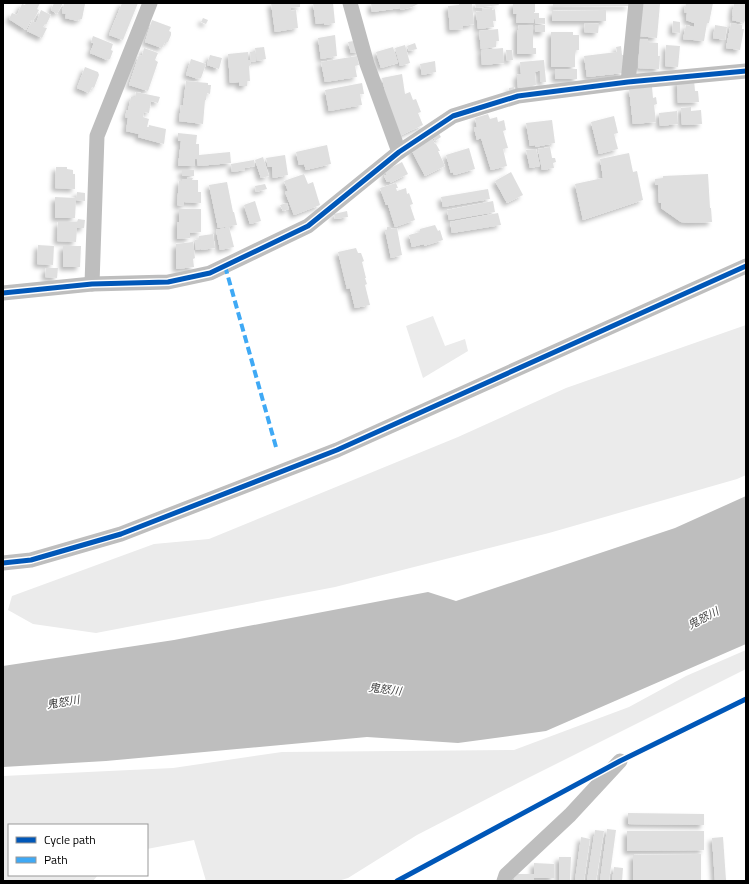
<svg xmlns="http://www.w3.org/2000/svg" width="749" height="884" font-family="'Titillium Web','Noto Sans JP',sans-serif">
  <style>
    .green { fill: #ebebeb }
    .water { fill: #bebebe }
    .building { fill: #dfdfdf; filter: url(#shadow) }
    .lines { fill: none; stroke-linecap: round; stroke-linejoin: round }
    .street { stroke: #bebebe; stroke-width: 15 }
    .quiet { stroke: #3fa9f5; stroke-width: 4; stroke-dasharray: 8 4; stroke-linecap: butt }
    .cycleway-casing { stroke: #fff; stroke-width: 8 }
    .cycleway { stroke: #0057b8; stroke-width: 5 }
    .labels { text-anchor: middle; stroke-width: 3; stroke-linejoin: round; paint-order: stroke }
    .water-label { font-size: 11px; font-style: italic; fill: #434343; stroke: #fff }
  </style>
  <defs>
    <filter id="shadow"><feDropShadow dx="-3.5" dy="3.5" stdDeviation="2" flood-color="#0004"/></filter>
  </defs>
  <rect width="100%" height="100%" fill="#fff"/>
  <g class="green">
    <path d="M433,316L445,346L465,339L468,351L423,378L406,326Z"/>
    <path d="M746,325V475L737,479L549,533L335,587L96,633L33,624L8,610L12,596L154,544L209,539L458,437L566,388Z"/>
    <path d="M746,650V669L518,783L417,835L348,878L338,881H206L194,840L147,849V825H9V875H98L93,881H3V776L173,768L282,752L514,750L629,707L686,676Z"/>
  </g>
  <path class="water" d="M746,496V644L546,731L458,743L367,737L106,761L3,767V666L174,640L428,592L456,601L675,528Z"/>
  <g class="building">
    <path d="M26,3H40L37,9L39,10L33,21L31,20L26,30L9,19L12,13L17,15L22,4L25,5Z"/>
    <path d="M54,3H63L57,14L51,10Z"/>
    <path d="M64,3H84L85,4L82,19H79L78,21L65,18L66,14L62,13Z"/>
    <path d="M122,3H138L123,40L109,35Z"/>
    <path d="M271,3H300V7L291,8V11L296,10L298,28L275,32Z"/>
    <path d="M313,3H333L335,23L324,25V23L316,24Z"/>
    <path d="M371,3H420L412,7L401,10L400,8L372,12Z"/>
    <path d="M459,3H472L474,24L463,26V29L450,30L448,6L459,5Z"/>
    <path d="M475,3H498L499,5L476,8Z"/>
    <path d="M513,3H535V12H534V13H539V18H545V24L535,23V19H534V23H516L517,14H513Z"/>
    <path d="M553,3H629V6L553,7Z"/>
    <path d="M642,3L660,4L657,38L639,36Z"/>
    <path d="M686,3H713L709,23H707L704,41L683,39L686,25L694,27V23L686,20L687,13L684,12Z"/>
    <path d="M734,3H746V17L744,23L732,20L733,16L732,15Z"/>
    <path d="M492,8V10L495,9L496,21H493L494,27L478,29L476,12L482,11V9Z"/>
    <path d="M41,10L51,15L46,25L45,24L43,27L47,28L42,38L27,31L32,21L36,23Z"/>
    <path d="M606,10V21H552V11Z"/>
    <path d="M203,18L208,20L206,24L201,22Z"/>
    <path d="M152,20L171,27L169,31L171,32V35L168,42H165L162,48L145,42Z"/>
    <path d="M673,21L680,22V33L672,32Z"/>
    <path d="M585,23L599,24L598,33L584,32Z"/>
    <path d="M731,23L742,25V29H744L740,50L726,48Z"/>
    <path d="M519,25H533V48H536V54H517V30H518Z"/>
    <rect x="535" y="25" width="10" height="7"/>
    <path d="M715,25L727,27L725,40L713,38Z"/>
    <path d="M498,29L499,41H496V47L481,49L479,31Z"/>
    <path d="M551,32H573V35H579V50H575V67H551Z"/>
    <path d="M335,35L337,56L321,59L318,38Z"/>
    <path d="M93,36L113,44L111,50L113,51L110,59H108L107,60L90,53L94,43L91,42Z"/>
    <path d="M640,39H648V42L658,43V56H660L659,69L638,68Z"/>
    <path d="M359,40L361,51L351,53L348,42Z"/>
    <path d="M415,43L417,49L409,51L407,46Z"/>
    <path d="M405,45L410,63L400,66L395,48Z"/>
    <path d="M666,45L680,46L678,67L665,66Z"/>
    <path d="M621,46L622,55H624L623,73L587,77L584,56L617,52L616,47Z"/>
    <path d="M264,47L266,59L257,61L255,48Z"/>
    <path d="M393,47L398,63L381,68L376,52Z"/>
    <path d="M144,48L158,53L155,60L158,62L148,91L129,85L139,55L142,56Z"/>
    <path d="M503,48L504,63L482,65L481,50Z"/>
    <path d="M506,50H512L513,60L507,61Z"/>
    <path d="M248,52V60H250L251,65L249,66L250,81H247V86H239V82L230,83L228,54Z"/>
    <path d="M250,52H255L256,61L251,62Z"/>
    <path d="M210,55L222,58L219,69L207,65Z"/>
    <path d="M357,56L359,65L355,66L357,77L325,82L321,62Z"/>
    <path d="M191,59L206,64L201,78H199L198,79L186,75Z"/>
    <path d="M544,60L546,82H540V71H538L535,72L536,85L532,86V87L518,88L517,75L521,74L520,62Z"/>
    <path d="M435,61L436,72L422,75L420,64Z"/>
    <path d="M85,67L98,72L99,75L94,88L92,87L89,93L77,88Z"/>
    <rect x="555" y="69" width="22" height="10"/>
    <path d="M402,74L405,94L410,92L413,100L416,99L421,112L418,113L423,125L397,137L387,101L382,78Z"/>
    <path d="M694,80L695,91H698L699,102L678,103L677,81Z"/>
    <path d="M186,81L208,83V85H211L210,94L207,93L206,100H205L203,124L179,121L181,105L183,106Z"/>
    <path d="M362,83L364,94H360L362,105L329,111L325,90Z"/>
    <path d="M514,87L515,91L509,92V88Z"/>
    <path d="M652,87L653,98L656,97L657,104L654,105L656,122L633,124L629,89Z"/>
    <path d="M136,92L160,97L158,103L151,101L149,113L144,112L143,117L149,119L147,127H149V125L166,129L164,144L145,139L138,137L139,134L126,131L128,118L125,117L127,110H128L131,97H135Z"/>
    <path d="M691,107V111L701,110L702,124L682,125L681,108Z"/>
    <path d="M677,111L678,124L660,126L659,113Z"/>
    <path d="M488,114L490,119L497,117L498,122L504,120L506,130L503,131L508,148L503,149L507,166L491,170L481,138L477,140L474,128L477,127L475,118Z"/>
    <path d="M614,116L618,133L614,134L618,149L599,154L591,122Z"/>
    <path d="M552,120L555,143L535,147V145L530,146L526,123Z"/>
    <path d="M438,132L441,137L435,141L432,135Z"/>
    <path d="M178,133L197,135L196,144H199V155L230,152L231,163L198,166L197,159H195V166H178L181,141H178Z"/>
    <path d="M432,139L435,144H436L440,151H438L445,166L425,176L411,149Z"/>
    <path d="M327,145L331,164L306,170L304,164L299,165L296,152Z"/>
    <path d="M550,147L552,158H555L556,162L553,163L554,168L542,170L538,149Z"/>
    <path d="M469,148L475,169L454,175L453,172L451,173L446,155Z"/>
    <path d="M536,149L540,166L530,168L526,150Z"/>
    <path d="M629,153L633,172L637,171L643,200L583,220L575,184L603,178L600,159Z"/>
    <path d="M285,155L288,175L273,178L272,167H268L266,158Z"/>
    <path d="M263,157L269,176L261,178L255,160Z"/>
    <path d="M254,160L255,166L245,168V170L232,172L231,164Z"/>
    <path d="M402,162L408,174L390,183V181L387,182L384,176L387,175L385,171Z"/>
    <path d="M56,167H67V169L73,170V174H75V189L55,188Z"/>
    <rect x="182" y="170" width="12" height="6"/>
    <path d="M511,172L523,195L507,203L495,181Z"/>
    <path d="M304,174L308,184L313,182L320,205L294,215L285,192L288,191L284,181Z"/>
    <path d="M708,174L710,208H711L712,222L691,223L681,222L661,208V203H659L658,185H655V179L663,178V176Z"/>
    <path d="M187,177L193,178L192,180H198V192H201V203L184,202V206L177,205L179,181H182V179H187Z"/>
    <path d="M227,182L233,212H234L237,225L218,228L209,185Z"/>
    <path d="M396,183L398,188H396L397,191L406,188L407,194L409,193L413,204L410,205L415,220L395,227L388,205H386L380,188Z"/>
    <path d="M265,184L267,189L256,192L255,186Z"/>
    <path d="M488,189L490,199L443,207L441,197Z"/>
    <path d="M77,192L85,193V201L76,200L75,218H55V197L76,198Z"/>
    <path d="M255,201L261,221L250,224L244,205Z"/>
    <path d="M493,201L495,212L449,220L447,210Z"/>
    <path d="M287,203L289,209L283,211L280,205Z"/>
    <path d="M179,209H201V232L190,233V238L177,239V222H179Z"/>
    <path d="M347,211L348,217L335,219L334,214Z"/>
    <path d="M498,213L501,225L452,233L450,222Z"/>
    <path d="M78,219L85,220L84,228H77L76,242L57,241L58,222H77Z"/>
    <path d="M435,225L438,231L440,230L443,240L424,246V244L412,247L409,235L420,232V229Z"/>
    <path d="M229,227L234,247L220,250L216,230Z"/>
    <path d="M387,227H391V229L397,228L402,255L391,258L385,230H387Z"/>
    <path d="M213,234L215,248L201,250V249L196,250L195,240L199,239V236Z"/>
    <path d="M193,242L195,258L193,259L194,267L176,269V244Z"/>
    <path d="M38,245L54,246L53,265L37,264Z"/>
    <path d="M63,246H81L80,267H63Z"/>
    <path d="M356,248L358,253H361L364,261L362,262L366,278H365L367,284L365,285L370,305L355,308L350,288L347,289L338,252Z"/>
    <path d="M46,268H58L57,278L45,277Z"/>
    <path d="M628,813L704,814V825L628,824Z"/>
    <path d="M607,829L616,830L609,881H600Z"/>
    <path d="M595,830L604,831L596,881H587Z"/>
    <path d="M627,831H704V850L627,851Z"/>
    <path d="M581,837L590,839L584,881H575Z"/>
    <path d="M723,837L726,880L715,881L712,838Z"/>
    <path d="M701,854V881H633V855Z"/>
    <path d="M559,857H571L570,880H559Z"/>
    <path d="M534,863L554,864V878H534V881H514V874H534Z"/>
    <path d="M614,867L623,868L622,881H612Z"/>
  </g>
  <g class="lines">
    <g class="street">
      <path d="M350,3L367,64L399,152"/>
      <path d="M628,82L636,3"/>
      <path d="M92,284L97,136L150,3"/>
      <path d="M3,293L92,284L168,282L210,273L308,226L399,152L453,116L518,96L628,82L746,71"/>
      <path d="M3,563L31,560L121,534L337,450L746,266"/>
      <path d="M504,881L506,875L570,815L620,761"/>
    </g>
    <path class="quiet" d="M225,266L276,447"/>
    <defs>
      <g id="cycleway">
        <path d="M3,293L92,284L168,282L210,273L308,226L399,152L453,116L518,96L628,82L746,71"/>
        <path d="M3,563L31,560L121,534L337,450L746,266"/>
        <path d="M397,881L620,761L746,699"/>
      </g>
    </defs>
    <use href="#cycleway" class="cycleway-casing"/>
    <use href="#cycleway" class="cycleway"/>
  </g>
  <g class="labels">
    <g class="water-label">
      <text transform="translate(703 618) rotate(-28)" y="4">鬼怒川</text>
      <text transform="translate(385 689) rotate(7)" y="4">鬼怒川</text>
      <text transform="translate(63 702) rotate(-9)" y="4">鬼怒川</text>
    </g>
  </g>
  <rect width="749" height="884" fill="none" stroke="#000000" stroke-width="8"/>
  <rect x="8" y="824" width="140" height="52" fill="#ffffff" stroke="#999999"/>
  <rect x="16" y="837" width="20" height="6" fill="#0057b8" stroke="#999999"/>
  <text x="44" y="844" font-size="12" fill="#000000">Cycle path</text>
  <rect x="16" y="857" width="20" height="6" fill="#3fa9f5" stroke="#999999"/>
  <text x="44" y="864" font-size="12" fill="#000000">Path</text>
</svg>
